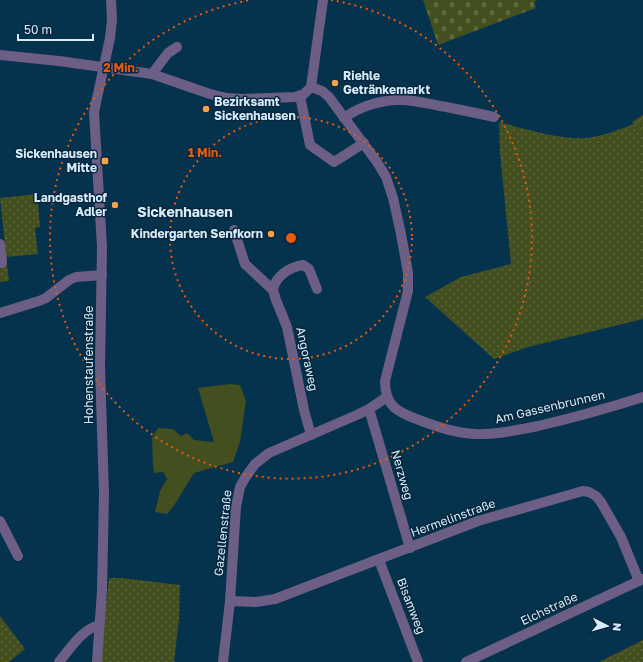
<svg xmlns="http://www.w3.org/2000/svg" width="643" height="662" font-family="'Golos Text',sans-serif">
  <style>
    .grass { fill: url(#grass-dots) }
    .cemetery { fill: url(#cemetery-stones) }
    .park { fill: #434f1f }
    .garden { fill: url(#garden-furrows) }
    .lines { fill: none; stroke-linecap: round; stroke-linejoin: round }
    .minor { stroke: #6c5e85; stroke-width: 10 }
    .ring { fill: none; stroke: #e8590c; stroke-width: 2; stroke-dasharray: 2 4 }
    .poi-dot { fill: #f9a04c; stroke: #07283c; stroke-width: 1.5 }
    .labels { text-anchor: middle; stroke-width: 3; stroke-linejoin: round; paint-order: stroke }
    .poi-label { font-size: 12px; font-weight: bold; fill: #d6ecfd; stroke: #07283c; text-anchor: end }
    .street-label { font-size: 12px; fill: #d6ecfd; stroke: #07283c }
    .quarter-label { font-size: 14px; font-weight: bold; fill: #d6ecfd; stroke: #07283c }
    .centre { fill: #e8590c; stroke: #07283c; stroke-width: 2 }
    .ring-label { font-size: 12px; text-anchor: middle; font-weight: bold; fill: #e8590c; stroke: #07283c; stroke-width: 3; stroke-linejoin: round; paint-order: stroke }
  </style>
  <defs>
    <pattern id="grass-dots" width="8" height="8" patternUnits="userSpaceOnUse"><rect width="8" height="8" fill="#434f1f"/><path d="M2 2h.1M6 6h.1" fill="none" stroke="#5d6840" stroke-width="1.8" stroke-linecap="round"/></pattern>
    <pattern id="cemetery-stones" width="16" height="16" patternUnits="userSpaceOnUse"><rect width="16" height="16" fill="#434f1f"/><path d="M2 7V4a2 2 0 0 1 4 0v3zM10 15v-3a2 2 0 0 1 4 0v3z" fill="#5d6840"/></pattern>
    <pattern id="garden-furrows" width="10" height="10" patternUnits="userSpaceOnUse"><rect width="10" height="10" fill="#434f1f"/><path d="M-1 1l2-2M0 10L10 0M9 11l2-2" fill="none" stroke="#5d6840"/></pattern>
  </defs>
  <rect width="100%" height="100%" fill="#05324d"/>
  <g class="grass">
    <path d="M499,122C526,129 560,140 587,138C603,136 618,130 634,124L643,136V319L528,347L494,359L425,297L461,277L511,264L500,153Z"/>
    <path d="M37,194L40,227L35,228L38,254L6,257L9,281L0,282V264L7,263L0,198Z"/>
    <path d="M109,578H121L180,585L179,619L174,662H99Z"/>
    <path d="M0,616L25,649L9,662H0Z"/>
    <path d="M643,640V662H599Z"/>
  </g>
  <path class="cemetery" d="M423,0H538L534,2L536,8L438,45Z"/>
  <path class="park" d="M230,384L240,385L246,401L240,442L233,462L194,473L173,507L167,514L155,512L160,491L167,479L163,472L154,473C152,461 153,449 152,438L158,428L173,429L181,436L187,433L194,440L214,442L198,388Z"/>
  <path class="garden" d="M643,115V136L632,122Z"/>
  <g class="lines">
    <g class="minor">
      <path d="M0,55L59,61L152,74L210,94L227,98L242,99L295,97L304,94L311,87L323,0"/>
      <path d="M152,74L168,53L177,47"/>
      <path d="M311,87L322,91L329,97L377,162L386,177L393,198L401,234L408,273V291L385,381C385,406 397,412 419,420C437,427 455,433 475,434C496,435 517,430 538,426C573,418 608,408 643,397"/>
      <path d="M300,96L310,145L334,162L364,143"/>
      <path d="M344,118C359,107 379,101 397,100C411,99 426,103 440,106C458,109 476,113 494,117"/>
      <path d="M234,230L245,264L273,290L276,300L287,327L304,410L311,435"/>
      <path d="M0,244L2,263"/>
      <path d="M273,290C275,276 290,267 303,265L309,269L317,289"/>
      <path d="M0,313L39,301L46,298L69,280L76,277L102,275"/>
      <path d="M369,409L410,548"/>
      <path d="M0,521L18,556"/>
      <path d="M379,560L418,662"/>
      <path d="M230,601L256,602L275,599L478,521L583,491L589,492L596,496L601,502L621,537L639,581"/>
      <path d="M59,662C70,649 81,630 99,625"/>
      <path d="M97,662L102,590L104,494L100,367L102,247L94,112L110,38L112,20L111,0"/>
      <path d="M223,662L230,601L236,507L240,487L245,478L255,464L269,453L359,414L369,409L387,397"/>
      <path d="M466,662L643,579"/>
    </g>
  </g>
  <g class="ring">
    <circle cx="291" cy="238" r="121"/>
    <path d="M331 0A241 241 0 1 1 251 0"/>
  </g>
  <g class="poi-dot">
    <circle cx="335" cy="83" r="4"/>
    <circle cx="206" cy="109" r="4"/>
    <rect x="101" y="157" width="8" height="8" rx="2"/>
    <circle cx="115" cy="205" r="4"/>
    <circle cx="271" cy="234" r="4"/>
  </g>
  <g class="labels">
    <g class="poi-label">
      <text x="343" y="80" text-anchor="start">Riehle<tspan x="343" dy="14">Getränkemarkt</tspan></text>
      <text x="214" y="106" text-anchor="start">Bezirksamt<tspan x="214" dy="14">Sickenhausen</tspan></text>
      <text x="97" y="158">Sickenhausen<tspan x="97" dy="14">Mitte</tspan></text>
      <text x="107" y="202">Landgasthof<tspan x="107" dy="14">Adler</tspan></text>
      <text x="263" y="238">Kindergarten Senfkorn</text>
    </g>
    <g class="street-label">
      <text transform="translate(307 359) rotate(78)" y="4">Angoraweg</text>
      <text transform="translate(89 365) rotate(-90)" y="4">Hohenstaufenstraße</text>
      <text transform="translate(550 407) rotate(-13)" y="4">Am Gassenbrunnen</text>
      <text transform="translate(402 475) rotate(74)" y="4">Nerzweg</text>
      <text transform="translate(453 518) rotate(-20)" y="4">Hermelinstraße</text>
      <text transform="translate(223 533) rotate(-84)" y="4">Gazellenstraße</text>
      <text transform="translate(411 606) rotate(69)" y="4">Bisamweg</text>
      <text transform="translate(549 609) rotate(-25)" y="4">Elchstraße</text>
    </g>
    <g class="quarter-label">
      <text x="185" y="217">Sickenhausen</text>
    </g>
  </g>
  <circle cx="291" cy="238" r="6" class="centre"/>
  <g class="ring-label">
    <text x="121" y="72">2 Min.</text>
    <text x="205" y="157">1 Min.</text>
  </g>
  <g transform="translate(607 626) rotate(96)" stroke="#07283c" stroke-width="3" paint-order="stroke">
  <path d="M0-3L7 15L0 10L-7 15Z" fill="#d6ecfd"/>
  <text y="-6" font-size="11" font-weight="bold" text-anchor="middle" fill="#d6ecfd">N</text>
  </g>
  <path d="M18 34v6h75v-6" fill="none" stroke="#d6ecfd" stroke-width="2"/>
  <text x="24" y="34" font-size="12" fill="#d6ecfd" stroke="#07283c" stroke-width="3" paint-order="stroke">50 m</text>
</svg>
